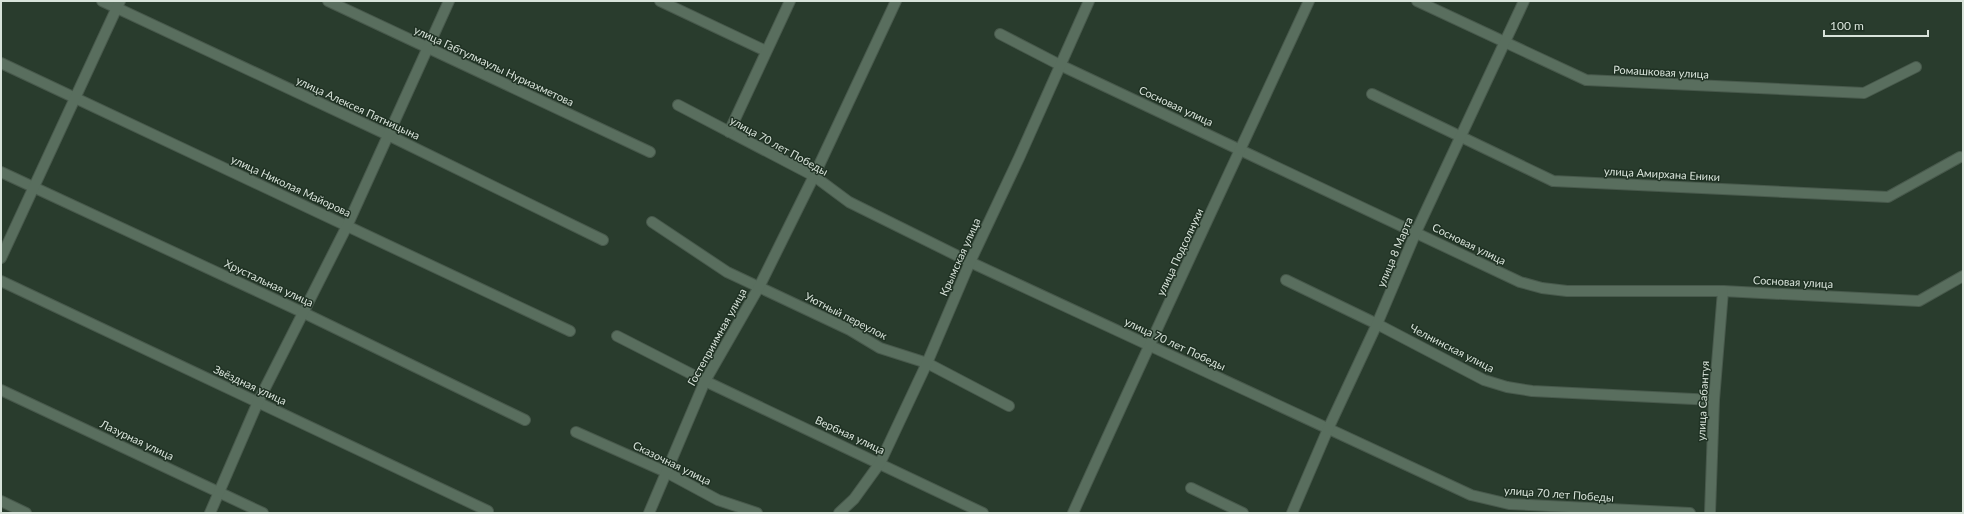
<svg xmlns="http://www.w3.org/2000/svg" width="1964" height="514" font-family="Lato,sans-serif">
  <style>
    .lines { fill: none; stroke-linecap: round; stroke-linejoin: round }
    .minor-casing { stroke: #48594c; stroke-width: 12 }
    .minor { stroke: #596e5e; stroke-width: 10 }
    .labels { text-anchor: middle; stroke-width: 3; stroke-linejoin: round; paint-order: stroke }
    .street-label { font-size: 11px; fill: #d8e3da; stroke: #1f3123 }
  </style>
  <rect width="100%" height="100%" fill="#293c2d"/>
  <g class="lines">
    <defs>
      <g id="minor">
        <path d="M102,1L388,135L603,240"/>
        <path d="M328,1L650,152"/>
        <path d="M660,1L766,51"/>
        <path d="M1417,1L1586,80L1864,93L1916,67"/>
        <path d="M1000,34L1060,65L1520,282L1542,288L1567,291H1723L1919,301L1963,276"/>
        <path d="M1,63L570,331"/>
        <path d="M1372,94L1553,181L1888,197L1960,157"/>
        <path d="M678,105L814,176L849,202L970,262L1471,495L1509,504L1690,513"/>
        <path d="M729,132L790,1"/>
        <path d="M1,172L302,312L525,420"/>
        <path d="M652,222L727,272L850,330L880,348L927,363L1009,406"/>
        <path d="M1,258L120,1"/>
        <path d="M1286,280L1377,324L1484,380L1507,387L1532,391L1714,400"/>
        <path d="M1,281L488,511"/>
        <path d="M617,336L705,381L983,513"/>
        <path d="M1,390L263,513"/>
        <path d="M576,432L666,472L718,500L757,513"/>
        <path d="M1191,488L1243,513"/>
        <path d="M1,501L26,513"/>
        <path d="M210,513L258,402L347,226L449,1"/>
        <path d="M649,513L705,381L759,287L814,176L896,1"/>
        <path d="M839,513L854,499L880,463L927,363L970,262L1019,158L1089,1"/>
        <path d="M1073,513C1150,342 1230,172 1309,1"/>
        <path d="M1292,513L1328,429L1377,324L1416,232L1524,1"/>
        <path d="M1710,513L1714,400L1723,291"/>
      </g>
    </defs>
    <use href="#minor" class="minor-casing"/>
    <use href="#minor" class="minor"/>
  </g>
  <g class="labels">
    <g class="street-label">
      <text transform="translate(494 66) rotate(25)" y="4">улица Габтулмаулы Нуриахметова</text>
      <text transform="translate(1661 72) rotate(3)" y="4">Ромашковая улица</text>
      <text transform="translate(1176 106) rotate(25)" y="4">Сосновая улица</text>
      <text transform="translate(358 108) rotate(25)" y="4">улица Алексея Пятницына</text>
      <text transform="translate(779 146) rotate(29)" y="4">улица 70 лет Победы</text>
      <text transform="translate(1662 174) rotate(3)" y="4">улица Амирхана Еники</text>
      <text transform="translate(291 186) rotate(25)" y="4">улица Николая Майорова</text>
      <text transform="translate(1469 244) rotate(26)" y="4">Сосновая улица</text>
      <text transform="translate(1180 252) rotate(-65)" y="4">улица Подсолнухи</text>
      <text transform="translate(1395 252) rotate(-67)" y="4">улица 8 Марта</text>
      <text transform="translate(960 257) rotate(-66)" y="4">Крымская улица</text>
      <text transform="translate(1793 282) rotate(3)" y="4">Сосновая улица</text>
      <text transform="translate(269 283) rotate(25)" y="4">Хрустальная улица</text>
      <text transform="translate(846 316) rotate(27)" y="4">Уютный переулок</text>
      <text transform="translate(717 337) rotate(-61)" y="4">Гостеприимная улица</text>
      <text transform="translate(1175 344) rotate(25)" y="4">улица 70 лет Победы</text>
      <text transform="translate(1452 348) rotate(27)" y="4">Челнинская улица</text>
      <text transform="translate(250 385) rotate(25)" y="4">Звёздная улица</text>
      <text transform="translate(1703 401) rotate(-87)" y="4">улица Сабантуя</text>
      <text transform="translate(850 435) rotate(25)" y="4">Вербная улица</text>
      <text transform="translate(137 440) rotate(25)" y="4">Лазурная улица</text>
      <text transform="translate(672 463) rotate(26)" y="4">Сказочная улица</text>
      <text transform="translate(1559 494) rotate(4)" y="4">улица 70 лет Победы</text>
    </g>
  </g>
  <rect width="1964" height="514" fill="none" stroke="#d8e3da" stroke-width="4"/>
  <path d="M1824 30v6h104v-6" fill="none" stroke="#d8e3da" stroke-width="2"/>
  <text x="1830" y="30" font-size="12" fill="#d8e3da" stroke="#1f3123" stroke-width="3" paint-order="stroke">100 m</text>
</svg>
